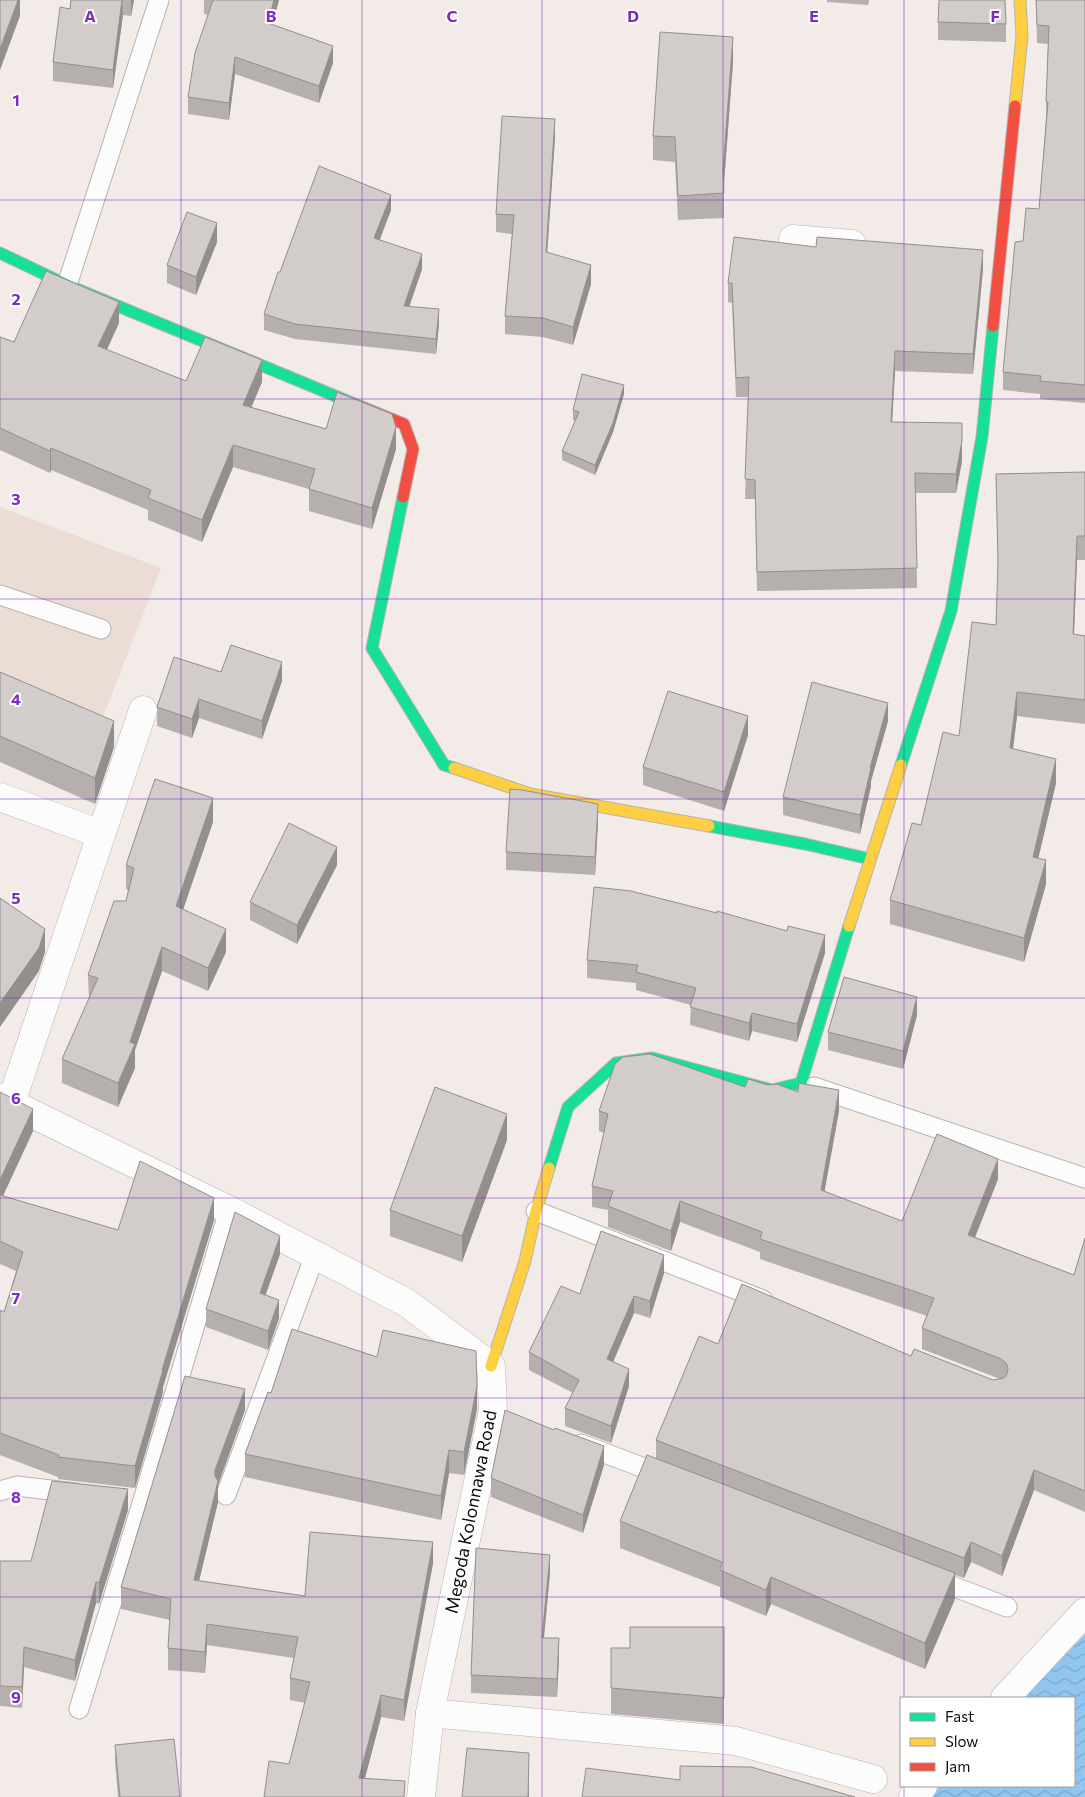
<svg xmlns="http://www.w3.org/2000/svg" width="1085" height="1797" font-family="Commissioner,sans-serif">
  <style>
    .built { fill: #ebdcd6 }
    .water { fill: url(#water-waves) }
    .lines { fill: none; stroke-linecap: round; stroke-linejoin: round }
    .lane-casing { stroke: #b8b3b0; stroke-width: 21 }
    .street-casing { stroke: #b8b3b0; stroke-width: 29 }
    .fast-casing { stroke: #b8b3b0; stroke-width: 13 }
    .slow-casing { stroke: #b8b3b0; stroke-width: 13 }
    .jam-casing { stroke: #b8b3b0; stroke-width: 13 }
    .lane { stroke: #fdfcfc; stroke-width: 19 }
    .street { stroke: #fdfcfc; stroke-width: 28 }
    .fast { stroke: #16e098; stroke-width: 11 }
    .slow { stroke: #ffcf43; stroke-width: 11 }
    .jam { stroke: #f24e42; stroke-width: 11 }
    .wall { fill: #b5afae }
    .shaded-wall { fill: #938f8d }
    .building { fill: #d2ccca; stroke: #938f8d }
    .grid { fill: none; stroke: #7b2cbf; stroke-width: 1; stroke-opacity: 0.55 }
    .labels { text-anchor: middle; stroke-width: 4; stroke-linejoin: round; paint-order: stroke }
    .street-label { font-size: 18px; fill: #100c0a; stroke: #fff }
    .grid-label { font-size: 16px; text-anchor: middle; font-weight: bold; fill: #7b2cbf; stroke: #fff; stroke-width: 4; stroke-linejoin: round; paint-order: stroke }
  </style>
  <defs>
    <pattern id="water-waves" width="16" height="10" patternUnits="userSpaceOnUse" patternTransform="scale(1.25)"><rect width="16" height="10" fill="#8fc5ef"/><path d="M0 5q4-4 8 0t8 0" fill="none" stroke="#7aa8cc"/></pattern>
  </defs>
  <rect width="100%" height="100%" fill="#f3ebe8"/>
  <path class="built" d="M0,507L161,568L101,722L0,683Z"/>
  <path class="water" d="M1085,1634V1797H933L939,1786H1074V1698H1022Z"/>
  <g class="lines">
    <defs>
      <g id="lane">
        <path d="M67,285L159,0"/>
        <path d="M0,595L101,629"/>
        <path d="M814,1087L1085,1178"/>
        <path d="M536,1211L763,1300"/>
        <path d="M581,1444L665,1476"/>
        <path d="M0,1491L17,1486L75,1493"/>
        <path d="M226,1495L315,1255"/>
        <path d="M931,1578L1007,1607"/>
        <path d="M79,1709L143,1500L229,1210"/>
      </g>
      <g id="street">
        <path d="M793,239L852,244"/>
        <path d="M0,797L101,834"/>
        <path d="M0,1098L229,1210L407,1303L491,1366L493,1410L430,1713L421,1797"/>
        <path d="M11,1103L143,710"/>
        <path d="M1005,1698L1085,1612"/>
        <path d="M430,1713L736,1741L873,1779"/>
        <path d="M913,1797L923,1786"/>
      </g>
      <g id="fast">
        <path d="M0,253L67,285L362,407"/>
        <path d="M403,497L372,648L444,765L454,768"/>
        <path d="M901,765L951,611L982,437L993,326"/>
        <path d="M709,826L805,844L870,859"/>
        <path d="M549,1168L568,1107L616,1063L652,1058L772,1090L801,1083L849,926"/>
      </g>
      <g id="slow">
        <path d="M1015,106L1022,36L1020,0"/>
        <path d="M454,768L530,794L709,826"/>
        <path d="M849,926L901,765"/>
        <path d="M491,1366L525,1261L536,1211L549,1168"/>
      </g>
      <g id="jam">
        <path d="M993,326L1015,106"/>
        <path d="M362,407L404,424L413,449L403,497"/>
      </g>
    </defs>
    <use href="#lane" class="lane-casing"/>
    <use href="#street" class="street-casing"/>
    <use href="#fast" class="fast-casing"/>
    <use href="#slow" class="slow-casing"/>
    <use href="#jam" class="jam-casing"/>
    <use href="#lane" class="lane"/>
    <use href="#street" class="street"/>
    <use href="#fast" class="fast"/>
    <use href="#slow" class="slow"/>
    <use href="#jam" class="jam"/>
  </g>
  <g class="wall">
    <path d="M71,0H134L131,16L123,15L113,88L53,81V62L70,9Z"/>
    <path d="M204,0H279L272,25L333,63L319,103L235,74L229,120L188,114V97L208,15L204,14Z"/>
    <path d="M827,0H869L868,5L827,2Z"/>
    <path d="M1036,0H1085V403L1040,399V394L1003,390V372L1023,241L1039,209L1046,120V102L1048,44L1037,43Z"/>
    <path d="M938,22L1006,24V42L938,40Z"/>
    <path d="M733,62L724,186V218L678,220L675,162L653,160V136Z"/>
    <path d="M555,138L547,252L591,284L573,345L543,337L505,334V316L512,234L496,232V214Z"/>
    <path d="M391,210L380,240L422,269L409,307L439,324L436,354L295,339L264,330V314L280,272Z"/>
    <path d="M217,242L196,295L167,283V265Z"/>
    <path d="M983,269L973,374L895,371L892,422L962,461L956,493H916L917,588L757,591L755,499H745L748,397H736L732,303L728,302V283Z"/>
    <path d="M119,323L107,350L186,381L262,382L251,407L396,449L372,529L309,511V489L233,467L202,542L148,520V510L51,470L50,473L0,450V337L14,342Z"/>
    <path d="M624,394L613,432L595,475L562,460V451L575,421L573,420V410Z"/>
    <path d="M1085,472V560H1077L1074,634L1085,636V724L1017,716L1013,749L1056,783L1038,858L1046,884L1024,962L890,924V900L959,736L996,625L998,571L996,474Z"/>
    <path d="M0,672L114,747L95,804L0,762Z"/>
    <path d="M221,672L282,681L262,739L199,718L192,738L157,726V707Z"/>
    <path d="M888,721L871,781V786L860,834L783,815V797Z"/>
    <path d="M748,735L724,811L643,785V767Z"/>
    <path d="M213,822L183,910L226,952L208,991L162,971L135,1050V1068L118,1107L62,1083V1059L89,999L88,975L126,901L128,890L126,889V865Z"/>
    <path d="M598,822L595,875L506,870V852Z"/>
    <path d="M337,865L297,944L250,920V902Z"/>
    <path d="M825,953L797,1042L752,1031L749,1041L690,1025L691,1005L636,990V983L587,978V960Z"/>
    <path d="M917,1015L903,1069L828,1050V1032Z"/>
    <path d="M745,1087L839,1111L824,1192L902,1221L998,1179L975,1237L1074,1275L1085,1238V1512L1034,1490L1002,1576L971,1562L964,1578L955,1575V1599L925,1669L771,1604L766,1616L720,1597V1587L620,1548V1521L656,1458V1440L718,1344L911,1356L993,1380L1000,1379L922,1349V1328L927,1316L760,1259V1252L680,1222L671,1251L608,1227V1210L592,1207V1186L604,1133L599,1131V1111Z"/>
    <path d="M0,1092L33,1131L3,1196L118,1230L214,1220L163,1387V1392L135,1488L58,1479V1477L0,1455V1310L4,1312L16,1271L0,1264Z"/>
    <path d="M507,1140L462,1262L390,1236V1210Z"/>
    <path d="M280,1254L265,1295L279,1318L268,1350L206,1327V1309Z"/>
    <path d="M664,1273L650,1318L634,1313L613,1362L629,1386L611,1443L565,1426V1408L573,1393L529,1370V1352L580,1294Z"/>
    <path d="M377,1357L477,1409L464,1475L449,1473L441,1520L245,1477V1454L271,1393Z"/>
    <path d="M245,1410L218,1485V1502L199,1581L305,1596L433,1563L404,1721L381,1717L365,1778L405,1797L289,1764L305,1703L290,1700V1678L294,1658L207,1645L205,1673L168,1670V1648L170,1620L121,1609V1587Z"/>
    <path d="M604,1465L583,1533L491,1497V1478Z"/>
    <path d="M128,1510L99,1604L96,1603L75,1681L24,1667L22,1708L0,1706V1561H31Z"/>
    <path d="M550,1573L544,1638L559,1657L557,1697L471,1693V1675Z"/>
    <path d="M724,1627V1724L611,1714V1648H630Z"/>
    <path d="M115,1745L180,1797H118L115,1763Z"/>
  </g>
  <g class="shaded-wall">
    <path d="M18,0H20V16L0,70V49Z"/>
    <path d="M122,0L123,15L113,88V70Z"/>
    <path d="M131,0H134L131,16Z"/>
    <path d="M274,0H279L268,40V23Z"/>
    <path d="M733,37V62L723,195V170Z"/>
    <path d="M333,46V63L319,103V86Z"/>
    <path d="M235,57V74L229,120V103Z"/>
    <path d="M555,119V138L546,270V252Z"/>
    <path d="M391,195V210L374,253V238Z"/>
    <path d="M217,223V242L196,295V277Z"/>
    <path d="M983,250V269L973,374V354Z"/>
    <path d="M422,254V269L404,322V306Z"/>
    <path d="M591,265V284L573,345V327Z"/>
    <path d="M119,302V323L98,368V346Z"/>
    <path d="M439,309V324L436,354V339Z"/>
    <path d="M895,351V371L891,441V422Z"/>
    <path d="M262,360V382L243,427V405Z"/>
    <path d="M624,385V394L613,432L595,475V465Z"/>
    <path d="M962,423V461L956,493V474Z"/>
    <path d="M396,427V449L372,529V508Z"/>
    <path d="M233,445V467L202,542V520Z"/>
    <path d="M51,448V470L50,473V451Z"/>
    <path d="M1077,536V560L1073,658V634Z"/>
    <path d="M282,662V681L262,739V721Z"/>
    <path d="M1017,692V716L1010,772V748Z"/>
    <path d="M199,699V718L192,738V719Z"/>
    <path d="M888,703V721L871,781V786L860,834V815L870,768Z"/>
    <path d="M748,716V735L724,811V792Z"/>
    <path d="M114,721V747L95,804V778Z"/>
    <path d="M1056,759V783L1033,881V857Z"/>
    <path d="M213,798V822L176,930V906Z"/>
    <path d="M598,804V822L595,875V857Z"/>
    <path d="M337,847V865L297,944V925Z"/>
    <path d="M1046,860V884L1024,962V938Z"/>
    <path d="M45,929V952L39,971L0,1027V1003Z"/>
    <path d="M226,929V952L208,991V968Z"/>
    <path d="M825,935V953L797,1042V1024Z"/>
    <path d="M162,947V971L135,1050V1068L118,1107V1083L130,1042Z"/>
    <path d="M917,997V1015L903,1069V1051Z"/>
    <path d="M752,1013V1031L749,1041V1023Z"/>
    <path d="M839,1090V1111L821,1211V1190Z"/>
    <path d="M33,1109V1131L0,1202V1180Z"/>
    <path d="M507,1114V1140L462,1262V1236Z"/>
    <path d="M998,1159V1179L968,1255V1235Z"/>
    <path d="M214,1198V1220L163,1387V1392L135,1488V1466L162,1370Z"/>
    <path d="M680,1201V1222L671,1251V1231Z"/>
    <path d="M280,1236V1254L260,1311V1293Z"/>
    <path d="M664,1255V1273L650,1318V1301Z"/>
    <path d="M634,1296V1313L607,1376V1359Z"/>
    <path d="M279,1300V1318L268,1350V1331Z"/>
    <path d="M629,1369V1386L611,1443V1426Z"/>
    <path d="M477,1386V1409L464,1475V1452Z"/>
    <path d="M245,1389V1410L218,1485V1502L194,1602V1580L215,1470Z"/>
    <path d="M604,1446V1465L583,1533V1515Z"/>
    <path d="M449,1450V1473L441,1520V1496Z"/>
    <path d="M1034,1470V1490L1002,1576V1556Z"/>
    <path d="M128,1489V1510L99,1604V1583Z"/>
    <path d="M433,1542V1563L404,1721V1700Z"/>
    <path d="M971,1542V1562L964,1578V1558Z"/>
    <path d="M550,1555V1573L542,1656V1638Z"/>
    <path d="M955,1573V1599L925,1669V1643Z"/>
    <path d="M771,1577V1604L766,1616V1590Z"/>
    <path d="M96,1582V1603L75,1681V1660Z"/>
    <path d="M207,1624V1645L205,1673V1652Z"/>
    <path d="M559,1638V1657L557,1697V1679Z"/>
    <path d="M24,1647V1667L22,1708V1687Z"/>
    <path d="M381,1695V1717L360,1797L359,1778Z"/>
    <path d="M529,1753V1797H528Z"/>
  </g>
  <g class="building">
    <path d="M0,0H18L0,49Z"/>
    <path d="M71,0H122L113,70L53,62L60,7L70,9Z"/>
    <path d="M213,0H274L268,23L333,46L319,86L235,57L229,103L188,97L195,53Z"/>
    <path d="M939,0H1005L1006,24L938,22Z"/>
    <path d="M1036,0H1085V385L1040,381L1041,376L1003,372L1015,242L1023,241L1026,208L1039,209L1048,102H1046L1049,26L1037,25Z"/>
    <path d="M660,32L733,37L723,170L724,193L678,196L675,137L653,136Z"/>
    <path d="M502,116L555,119L546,252L591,265L573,327L543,318L505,316L514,215L496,214Z"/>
    <path d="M319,166L391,195L374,238L422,254L404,306L439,309L436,339L295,324L264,314L278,272H280Z"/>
    <path d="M187,212L217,223L196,277L167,265Z"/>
    <path d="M734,237L816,247L817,237L983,250L973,354L895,351L891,422L962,423V441L956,474L915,473L917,568L757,572L755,480L745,479L749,377L736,378L732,283H728Z"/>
    <path d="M46,271L119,302L98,346L186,381L205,337L262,360L243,405L326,429L337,392L392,414L396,427L372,508L309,489L315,469L233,445L202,520L148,498L151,490L51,448L50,451L0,428V337L14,342Z"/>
    <path d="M582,374L624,385L613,423L595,465L562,451L579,412L573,410Z"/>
    <path d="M1085,472V536H1077L1073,634L1085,636V700L1017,692L1010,748L1056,759L1033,857L1046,860L1024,938L890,900L912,823L921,825L943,732L959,736L972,622L996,625L998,560L996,474Z"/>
    <path d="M231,645L282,662L262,721L199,699L192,719L157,707L174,657L221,672Z"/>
    <path d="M0,672L114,721L95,778L0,736Z"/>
    <path d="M812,682L888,703L870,768H871L860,815L783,797Z"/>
    <path d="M668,691L748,716L724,792L643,767Z"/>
    <path d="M155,779L213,798L176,906L226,929L208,968L162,947L130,1042L135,1044L118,1083L62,1059L98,978L88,975L114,901H126L134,868L126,865Z"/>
    <path d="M510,789L522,790L598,804L595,857L506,852Z"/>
    <path d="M289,823L337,847L297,925L250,902Z"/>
    <path d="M594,887L631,891L717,913V911L787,931L788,926L825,935L797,1024L752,1013L749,1023L690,1007L696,988L636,972L638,965L587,960Z"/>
    <path d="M0,898L45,929L39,948L0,1003Z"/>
    <path d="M844,977L917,997L903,1051L828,1032Z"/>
    <path d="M650,1054L745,1087L748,1079L768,1085L777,1084L798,1092L799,1083L839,1090L821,1190L902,1221L937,1134L998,1159L968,1235L1074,1275L1085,1238V1491L1034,1470L1002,1556L971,1542L964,1558L656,1440L699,1336L718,1344L742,1284L911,1356L914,1349L993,1380L1004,1378L1007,1374L1008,1368L1006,1363L1001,1359L922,1328L934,1298L760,1239L762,1232L680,1201L671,1231L608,1206L613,1191L592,1186L608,1114L599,1111L615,1064L623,1057Z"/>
    <path d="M435,1087L507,1114L462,1236L390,1210Z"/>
    <path d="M0,1092L33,1109L0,1180Z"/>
    <path d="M140,1161L214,1198L162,1370H163L135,1466L58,1457L59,1455L0,1433V1310L4,1312L23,1252L0,1241V1195L118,1230Z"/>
    <path d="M235,1212L280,1236L260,1293L279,1300L268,1331L206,1309Z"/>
    <path d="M601,1231L664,1255L650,1301L634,1296L607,1359L629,1369L611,1426L565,1408L579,1380L529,1352L561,1286L580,1294Z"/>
    <path d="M292,1329L377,1357L383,1330L476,1351L477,1386L464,1452L449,1450L441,1496L245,1454L268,1392L271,1393Z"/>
    <path d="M185,1376L245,1389L215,1470V1476L218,1481L194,1580L305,1596L310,1532L433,1542L404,1700L381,1695L359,1778L405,1781L404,1797H264L269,1761L289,1764L310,1682L290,1678L298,1637L207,1624L205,1652L168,1648L171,1599L121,1587Z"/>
    <path d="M505,1410L554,1430L555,1428L604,1446L583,1515L491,1478Z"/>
    <path d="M647,1455L955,1573L925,1643L771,1577L766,1590L720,1570L722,1562L620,1521Z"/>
    <path d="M52,1481L128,1489L99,1583L96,1582L75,1660L24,1647L22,1687L0,1686V1561H31Z"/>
    <path d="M476,1548L550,1555L542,1638H559L557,1679L471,1675Z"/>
    <path d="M630,1627H724V1698L611,1688V1648H630Z"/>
    <path d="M174,1739L180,1797H120L115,1745Z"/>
    <path d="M467,1748L529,1753L528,1797H462Z"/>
    <path d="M680,1766L751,1767L855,1797H582L586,1768L680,1780Z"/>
  </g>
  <path class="grid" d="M181,0V1797M362,0V1797M542,0V1797M723,0V1797M904,0V1698M0,200H1085M0,399H1085M0,599H1085M0,799H1085M0,998H1085M0,1198H1085M0,1398H1085M0,1597H1085M904,1786V1797"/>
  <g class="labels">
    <g class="street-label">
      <text transform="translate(471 1512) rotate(-79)" y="6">Megoda Kolonnawa Road</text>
    </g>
  </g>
  <g class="grid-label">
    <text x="90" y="22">A</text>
    <text x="271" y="22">B</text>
    <text x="452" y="22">C</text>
    <text x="633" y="22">D</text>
    <text x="814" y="22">E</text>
    <text x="995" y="22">F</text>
    <text x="16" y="106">1</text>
    <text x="16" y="305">2</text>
    <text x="16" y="505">3</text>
    <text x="16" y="705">4</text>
    <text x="16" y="904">5</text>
    <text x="16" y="1104">6</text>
    <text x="16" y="1304">7</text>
    <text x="16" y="1503">8</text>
    <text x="16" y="1703">9</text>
  </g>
  <rect x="900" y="1697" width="175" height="90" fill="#ffffff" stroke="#9f9e9d"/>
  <rect x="910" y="1713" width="25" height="8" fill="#16e098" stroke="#9f9e9d"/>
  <text x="945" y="1722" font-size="15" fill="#100c0a">Fast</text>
  <rect x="910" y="1738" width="25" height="8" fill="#ffcf43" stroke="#9f9e9d"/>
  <text x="945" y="1747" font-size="15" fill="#100c0a">Slow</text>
  <rect x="910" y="1763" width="25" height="8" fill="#f24e42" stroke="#9f9e9d"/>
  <text x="945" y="1772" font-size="15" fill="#100c0a">Jam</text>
</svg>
